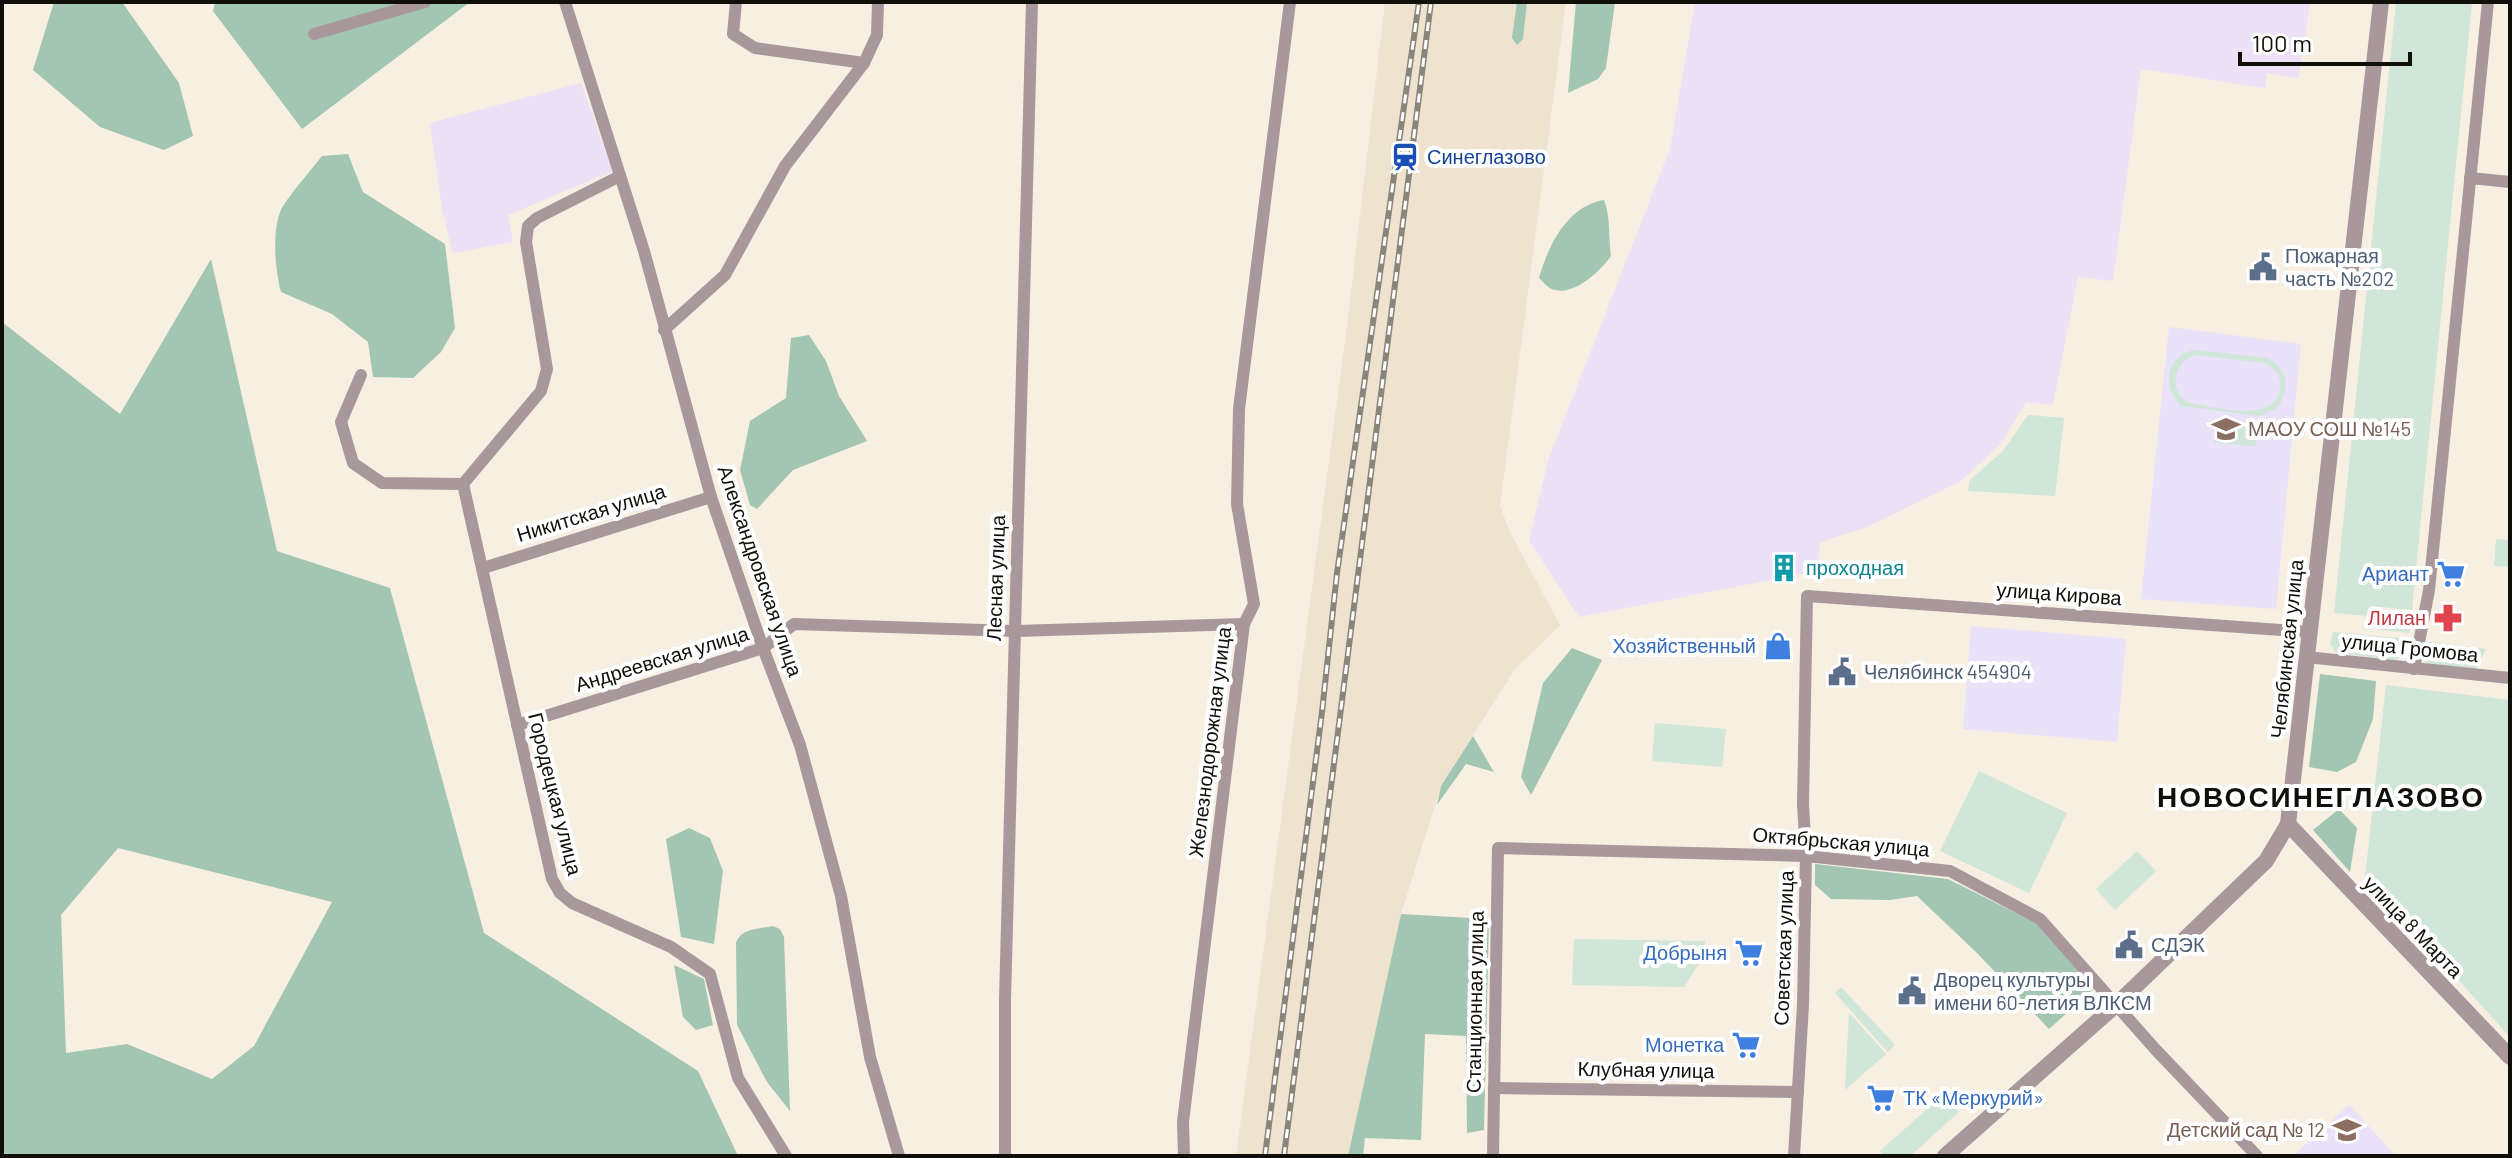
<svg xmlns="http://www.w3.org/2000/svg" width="2512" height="1158" font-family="Barlow,sans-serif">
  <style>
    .built { fill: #eee3cf }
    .industrial { fill: #ece1f6 }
    .education { fill: #e9e2f8 }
    .green { fill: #cfe6d8; fill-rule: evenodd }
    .forest { fill: #a3c6b2; fill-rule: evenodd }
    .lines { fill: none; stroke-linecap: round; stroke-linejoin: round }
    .minor { stroke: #a8979b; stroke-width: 12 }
    .tertiary { stroke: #a8979b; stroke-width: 16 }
    .rail-casing { stroke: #89857b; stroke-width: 6 }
    .rail { stroke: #fff; stroke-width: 3; stroke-dasharray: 9; stroke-linecap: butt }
    .labels { text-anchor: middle; stroke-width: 8; stroke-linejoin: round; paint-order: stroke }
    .transit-label { font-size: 20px; fill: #164399; stroke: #fff; text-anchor: start }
    .service-label { font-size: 20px; fill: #4e5e75; stroke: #fff; text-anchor: start }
    .education-label { font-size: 20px; fill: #785e54; stroke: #fff; text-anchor: start }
    .street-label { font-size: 20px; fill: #110f0a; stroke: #fff }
    .culture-label { font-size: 20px; fill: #0d838f; stroke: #fff; text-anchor: start }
    .shop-label { font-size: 20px; fill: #366cbe; stroke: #fff; text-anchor: end }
    .health-label { font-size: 20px; fill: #be3a42; stroke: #fff; text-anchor: end }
    .district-label { font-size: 28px; font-weight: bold; letter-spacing: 2px; fill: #110f0a; stroke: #fff }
  </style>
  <rect width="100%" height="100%" fill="#f6efe2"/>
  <path class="built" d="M1385,2H1566L1500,506L1509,530L1560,625L1515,669L1441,786L1401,914L1348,1156H1236L1347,326Z"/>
  <g class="industrial">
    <path d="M1695,2H2310L2299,78L2267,73L2265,88L2141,69L2113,281L2078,277L2053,405L2026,402L2001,444L1961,481L1867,527L1820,542L1818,571L1579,617L1529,540L1549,458L1670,149Z"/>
    <path d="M581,83L613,171L508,215L513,242L453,253L442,209L430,123Z"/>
  </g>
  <g class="education">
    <path d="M2169,327L2301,344L2276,609L2141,599Z"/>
    <path d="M1971,626L2126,639L2117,742L1963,729Z"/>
    <path d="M2349,1105L2396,1156H2293Z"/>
  </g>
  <g class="green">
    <path d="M2396,2H2472L2412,610L2371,606L2369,616L2334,613Z"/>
    <path d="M2194,350L2269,358C2290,371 2289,390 2277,409L2259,416L2181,406C2161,387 2166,356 2194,350ZM2196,355L2265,363C2276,369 2282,377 2280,389C2275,425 2214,406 2189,403C2168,392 2173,360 2196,355Z"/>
    <path d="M2028,415L2064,418L2055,496L1968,491L1970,480L2003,451Z"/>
    <path d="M2217,419L2258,424L2256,447L2214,442Z"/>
    <path d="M2496,539L2510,540V567L2494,566Z"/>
    <path d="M2375,614L2411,617L2410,633L2374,629Z"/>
    <path d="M2333,632L2409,639L2406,655L2395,660L2336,653L2330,644Z"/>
    <path d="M2423,641L2486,649L2475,671L2427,665L2421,656Z"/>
    <path d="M2386,685L2510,700V1037L2365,877Z"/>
    <path d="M1655,723L1726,729L1722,767L1652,761Z"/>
    <path d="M1979,771L2067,813L2029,893L1940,851Z"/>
    <path d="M2137,851L2156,871L2115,910L2096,889Z"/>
    <path d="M1574,939L1705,941L1703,957L1684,987L1572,985Z"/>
    <path d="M1841,987L1895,1045L1888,1052L1835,993Z"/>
    <path d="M1849,1013L1886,1054L1845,1090Z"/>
    <path d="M1944,1094L1959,1112L1910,1156H1884L1880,1151Z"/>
  </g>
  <g class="forest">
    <path d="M54,2H122L179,83L193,136L164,150L100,127L33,70Z"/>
    <path d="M215,2H470L302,129L213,11Z"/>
    <path d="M1517,2H1527L1523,39L1517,45L1512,38Z"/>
    <path d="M1576,2H1615L1606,68L1598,79L1568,93Z"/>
    <path d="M348,154L363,192L445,244L455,328L441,352L413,378L373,377L368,342L332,314L281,292C275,270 271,226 283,206C294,189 309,173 322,156Z"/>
    <path d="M1604,200C1611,218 1608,236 1611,256C1601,270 1576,295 1555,290C1549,289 1544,283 1539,278C1548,246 1567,206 1604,200Z"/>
    <path d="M211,259L277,551L390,588L484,933L698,1071L738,1156H2V322L120,414ZM118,848L332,902L254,1046L212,1079L127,1044L66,1053L61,915Z"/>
    <path d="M809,335L826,361L839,396L867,441L793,470L757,509L750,505L740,470L750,421L786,398L791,338Z"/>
    <path d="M1572,648L1602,660L1531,795L1521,777L1543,683Z"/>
    <path d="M2320,674L2376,681L2373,719L2356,762L2337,772L2309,767Z"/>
    <path d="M1473,736L1498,779L1494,772L1466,764L1437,805L1441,786Z"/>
    <path d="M2339,809L2357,828L2350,872L2313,830Z"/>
    <path d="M689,828L710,838L723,871L714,944L681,937L666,839Z"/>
    <path d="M1815,864L1948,879L2036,923L2095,988L2049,1029L1977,953L1917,896L1890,900L1831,899L1815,885Z"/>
    <path d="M1401,914L1489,919L1484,1130L1467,1133L1466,1036L1425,1034L1421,1140L1365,1138L1363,1156H1348Z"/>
    <path d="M773,926L780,929L784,937L790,1111L767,1082L737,1025L736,943C741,928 759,929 773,926Z"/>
    <path d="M674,965L704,979L713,1025L696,1030L683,1017Z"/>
  </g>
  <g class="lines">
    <g class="minor">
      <path d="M565,2L644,251L711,497L763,648L800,745L841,896L870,1057L899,1156"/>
      <path d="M736,2L733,34L755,48L864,63"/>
      <path d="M314,34L425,2"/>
      <path d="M2470,178L2510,182"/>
      <path d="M664,330L725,275L785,166L864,63L877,35L878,2"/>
      <path d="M361,375L341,422L353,463L382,483L463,484"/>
      <path d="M463,484L552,879L560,893L572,903L671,947L710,974L738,1078L786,1156"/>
      <path d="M463,484L541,391L547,369L526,242L528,226L537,218L620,176"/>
      <path d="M483,568L711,497"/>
      <path d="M2306,657L2510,678"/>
      <path d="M2414,669L2429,590L2488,2"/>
      <path d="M517,725L763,648L794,624L1014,631L1244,624"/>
      <path d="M1494,1088L1798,1092"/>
      <path d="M1005,1156V999L1032,2"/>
      <path d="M1184,1156L1183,1122L1244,624L1254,604L1237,504L1239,409L1290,2"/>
      <path d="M1493,1156L1498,848L1806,856L1950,871L2040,919L2156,1050L2257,1156"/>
      <path d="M1794,1156L1803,1005L1806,856L1803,804L1807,596L2309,632"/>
    </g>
    <g class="tertiary">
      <path d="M2288,824L2510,1057"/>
      <path d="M1945,1156L2117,1004L2266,861L2288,824L2381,2"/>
    </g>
    <defs>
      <g id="rail">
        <path d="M1265,1156L1322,712L1337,573L1419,2"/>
        <path d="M1284,1156L1431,2"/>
      </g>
    </defs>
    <use href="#rail" class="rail-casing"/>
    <use href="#rail" class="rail"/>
  </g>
  <defs>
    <symbol id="station-bare" viewBox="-9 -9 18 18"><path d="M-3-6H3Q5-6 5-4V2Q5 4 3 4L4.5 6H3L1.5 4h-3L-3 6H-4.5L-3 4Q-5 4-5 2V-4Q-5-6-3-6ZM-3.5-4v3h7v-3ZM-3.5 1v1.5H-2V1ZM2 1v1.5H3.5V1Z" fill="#1a4fb4" stroke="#fff" stroke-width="2.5" paint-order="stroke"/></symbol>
    <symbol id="civic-bare" viewBox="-9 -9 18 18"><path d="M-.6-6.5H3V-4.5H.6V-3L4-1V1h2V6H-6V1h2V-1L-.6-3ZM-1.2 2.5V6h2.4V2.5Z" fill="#5c6f8a" stroke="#fff" stroke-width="2.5" paint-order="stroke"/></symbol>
    <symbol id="school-bare" viewBox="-9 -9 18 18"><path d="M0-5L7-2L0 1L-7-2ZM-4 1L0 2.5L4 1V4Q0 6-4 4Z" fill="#8d6e63" stroke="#fff" stroke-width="2.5" paint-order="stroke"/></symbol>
    <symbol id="building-bare" viewBox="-9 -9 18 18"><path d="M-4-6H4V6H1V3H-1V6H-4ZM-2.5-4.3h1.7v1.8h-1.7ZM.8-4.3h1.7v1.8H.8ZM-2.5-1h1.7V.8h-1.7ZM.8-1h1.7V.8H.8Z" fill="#0f9aa8" stroke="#fff" stroke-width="2.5" paint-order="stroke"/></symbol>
    <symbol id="supermarket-bare" viewBox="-9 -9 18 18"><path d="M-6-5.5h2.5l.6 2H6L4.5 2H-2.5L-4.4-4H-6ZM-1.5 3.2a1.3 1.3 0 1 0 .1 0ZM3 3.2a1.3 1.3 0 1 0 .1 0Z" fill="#3f7fe0" stroke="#fff" stroke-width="2.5" paint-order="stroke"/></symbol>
    <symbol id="pharmacy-bare" viewBox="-9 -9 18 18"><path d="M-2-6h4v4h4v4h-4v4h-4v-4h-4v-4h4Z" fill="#e0444e" stroke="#fff" stroke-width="2.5" paint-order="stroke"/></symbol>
    <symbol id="shop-bare" viewBox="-9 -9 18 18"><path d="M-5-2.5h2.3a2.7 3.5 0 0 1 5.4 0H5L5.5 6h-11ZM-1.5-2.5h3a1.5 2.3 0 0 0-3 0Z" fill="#3f7fe0" stroke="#fff" stroke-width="2.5" paint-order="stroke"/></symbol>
  </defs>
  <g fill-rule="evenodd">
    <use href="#station-bare" x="1385" y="137" width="40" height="40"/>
    <use href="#civic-bare" x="2243" y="247" width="40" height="40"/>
    <use href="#school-bare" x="2206" y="409" width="40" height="40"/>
    <use href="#building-bare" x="1764" y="548" width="40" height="40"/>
    <use href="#supermarket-bare" x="2431" y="554" width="40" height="40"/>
    <use href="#pharmacy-bare" x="2428" y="598" width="40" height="40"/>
    <use href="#shop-bare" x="1758" y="626" width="40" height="40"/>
    <use href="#civic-bare" x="1822" y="652" width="40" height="40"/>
    <use href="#civic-bare" x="2109" y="925" width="40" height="40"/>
    <use href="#supermarket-bare" x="1729" y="933" width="40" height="40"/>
    <use href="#civic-bare" x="1892" y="971" width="40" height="40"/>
    <use href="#supermarket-bare" x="1726" y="1025" width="40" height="40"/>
    <use href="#supermarket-bare" x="1861" y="1078" width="40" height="40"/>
    <use href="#school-bare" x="2327" y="1110" width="40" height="40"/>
  </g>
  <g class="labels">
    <g class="transit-label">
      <text x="1427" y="164">Синеглазово</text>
    </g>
    <g class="service-label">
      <text x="2285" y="263">Пожарная<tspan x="2285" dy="23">часть №202</tspan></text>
      <text x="1864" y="679">Челябинск 454904</text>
      <text x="2151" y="952">СДЭК</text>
      <text x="1934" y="987">Дворец культуры<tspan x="1934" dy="23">имени 60-летия ВЛКСМ</tspan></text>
    </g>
    <g class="education-label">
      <text x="2248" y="436">МАОУ СОШ №145</text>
      <text x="2325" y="1137" text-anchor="end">Детский сад № 12</text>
    </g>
    <g class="street-label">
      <text transform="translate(591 513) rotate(-17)" y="7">Никитская улица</text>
      <text transform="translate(760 571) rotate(71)" y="7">Александровская улица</text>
      <text transform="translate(996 578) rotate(-88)" y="7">Лесная улица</text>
      <text transform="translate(2059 594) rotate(4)" y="7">улица Кирова</text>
      <text transform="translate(2410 648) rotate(6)" y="7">улица Громова</text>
      <text transform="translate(2287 649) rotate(-84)" y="7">Челябинская улица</text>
      <text transform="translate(662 659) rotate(-17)" y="7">Андреевская улица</text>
      <text transform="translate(1210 742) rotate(-83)" y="7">Железнодорожная улица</text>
      <text transform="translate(555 794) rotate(76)" y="7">Городецкая улица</text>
      <text transform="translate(1841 842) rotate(5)" y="7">Октябрьская улица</text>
      <text transform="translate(2413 927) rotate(46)" y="7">улица 8 Марта</text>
      <text transform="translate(1784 948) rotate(-88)" y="7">Советская улица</text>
      <text transform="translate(1475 1002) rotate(-89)" y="7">Станционная улица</text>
      <text transform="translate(1646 1070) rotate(1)" y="7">Клубная улица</text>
    </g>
    <g class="culture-label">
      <text x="1806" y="575">проходная</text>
    </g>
    <g class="shop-label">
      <text x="2429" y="581">Ариант</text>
      <text x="1756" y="653">Хозяйственный</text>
      <text x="1727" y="960">Добрыня</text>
      <text x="1724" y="1052">Монетка</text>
      <text x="1903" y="1105" text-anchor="start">ТК «Меркурий»</text>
    </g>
    <g class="health-label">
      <text x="2426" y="625">Лилан</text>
    </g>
    <g class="district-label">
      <text x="2321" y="807">НОВОСИНЕГЛАЗОВО</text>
    </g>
  </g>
  <rect width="2512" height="1158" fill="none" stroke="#110f0a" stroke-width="8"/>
  <path d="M2240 52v12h170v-12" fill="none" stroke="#110f0a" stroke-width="4"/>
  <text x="2252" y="52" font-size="24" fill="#110f0a" stroke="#ffffff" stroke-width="6" paint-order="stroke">100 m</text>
</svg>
